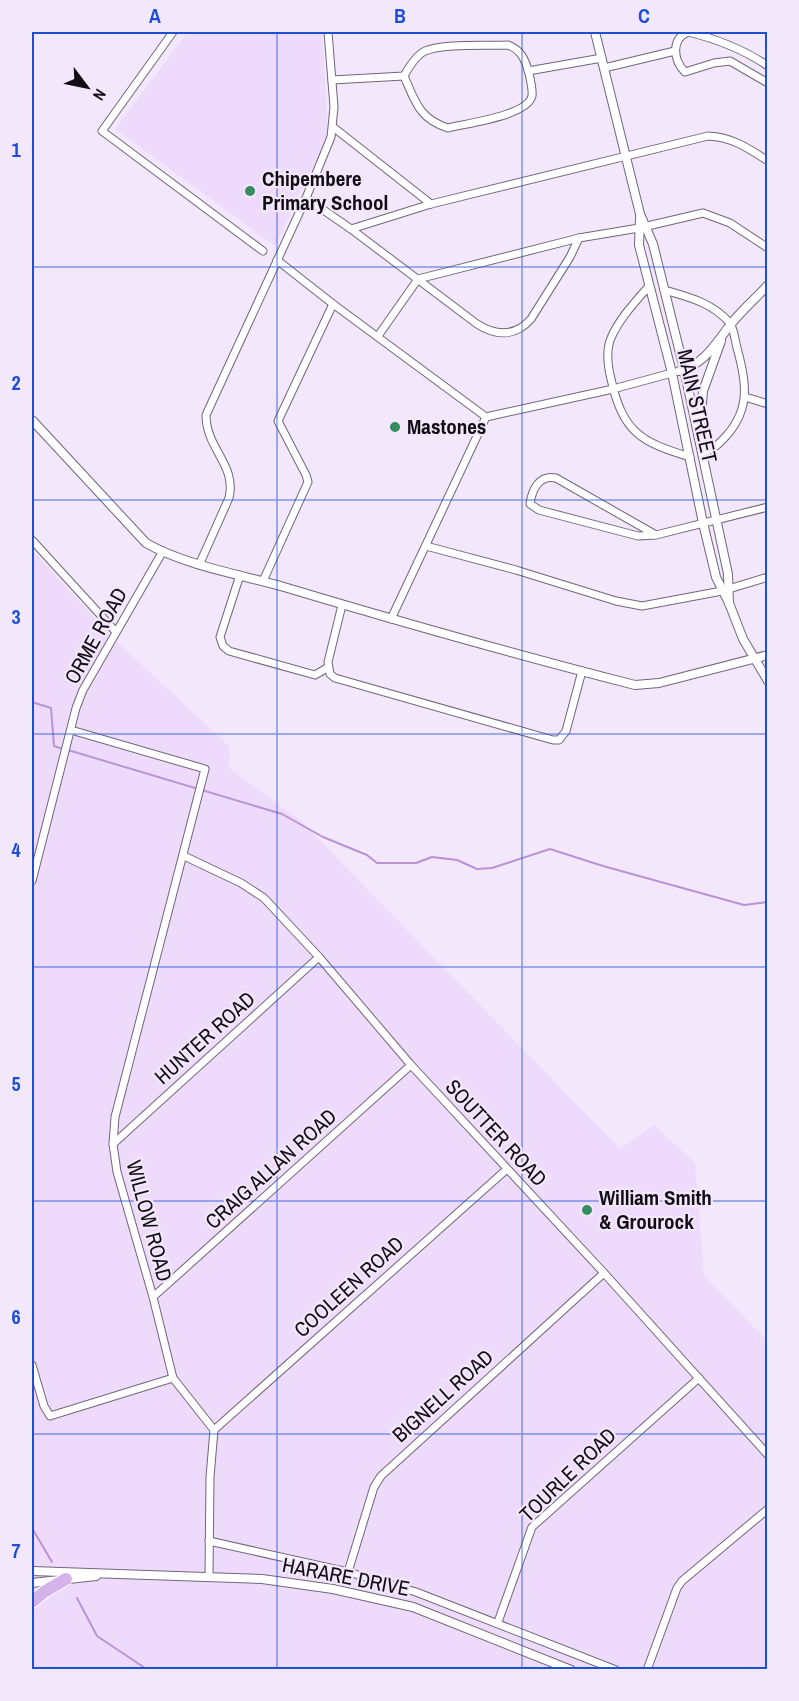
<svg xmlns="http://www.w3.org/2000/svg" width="799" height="1701" font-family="'Archivo Narrow',sans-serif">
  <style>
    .built { fill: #eedbfb }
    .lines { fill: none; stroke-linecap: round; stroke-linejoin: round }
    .stream { stroke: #ba93d3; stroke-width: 2 }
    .minor-casing { stroke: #72657b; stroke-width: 9 }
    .tertiary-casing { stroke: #72657b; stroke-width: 10 }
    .trunk-casing { stroke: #fff; stroke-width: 14 }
    .minor { stroke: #fff; stroke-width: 7 }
    .tertiary { stroke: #fff; stroke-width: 8 }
    .trunk { stroke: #d4b2ea; stroke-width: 12 }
    .grid { fill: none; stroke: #1d4ed8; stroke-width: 1.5; stroke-opacity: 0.55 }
    .poi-dot { fill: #358c60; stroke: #f3e7fc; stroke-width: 2 }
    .labels { text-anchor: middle; stroke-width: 4.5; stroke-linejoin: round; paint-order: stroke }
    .poi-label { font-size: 21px; font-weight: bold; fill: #120d15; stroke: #f3e7fc; text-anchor: start }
    .street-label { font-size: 21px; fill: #120d15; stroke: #f3e7fc }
    .neatline { fill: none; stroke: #1d4ed8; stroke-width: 2 }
    .grid-label { font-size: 20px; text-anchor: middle; font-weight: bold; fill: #1d4ed8 }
  </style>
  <rect width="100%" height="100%" fill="#f3e7fc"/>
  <g class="built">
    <path d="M188,32H322L328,135L275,246L115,129Z"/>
    <path d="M32,550L112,637L230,747L229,768L301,821L620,1149L654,1125L695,1163L704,1275L767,1341V1669H34L32,1661Z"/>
  </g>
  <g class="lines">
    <g class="stream">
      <path d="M32,702L51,708L54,746L63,749"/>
      <path d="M68,750L282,814L323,837L367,855L377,863H416L432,857L457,860L477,869L492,868L550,849L603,866L744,905L768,902"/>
      <path d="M32,1528L52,1562"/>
      <path d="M77,1598L97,1636L148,1670"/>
    </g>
    <defs>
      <g id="minor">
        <path d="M173,32L102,131L263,251"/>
        <path d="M508,45C521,50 525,59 529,73C530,79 533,89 532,96C527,116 467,123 448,128C419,119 415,101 404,76C409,67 416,55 425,51C443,43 487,46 508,45Z"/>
        <path d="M768,66C743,49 717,39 688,32C671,39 673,60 685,72L714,63L730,61L768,83"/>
        <path d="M604,68L675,51"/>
        <path d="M528,71L602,58"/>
        <path d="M332,80L404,76"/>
        <path d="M333,127L431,204"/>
        <path d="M306,198L351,229L477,324C496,336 515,337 531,319L570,257L579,238"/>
        <path d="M351,229L431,204L708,136C732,137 748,148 768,161"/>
        <path d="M277,260L333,304L486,417"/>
        <path d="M649,286C635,302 619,319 611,338C606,350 608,367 611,379C623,433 641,442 690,457"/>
        <path d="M664,290C688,297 711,302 729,322C734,328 735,340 737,348C746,380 751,408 727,435C718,445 715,448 702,453"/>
        <path d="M378,336L418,279L579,238L639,228L703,213L730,223L768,248"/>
        <path d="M745,397L768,404"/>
        <path d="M656,535L556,478C539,475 532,489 530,504L539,510L638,536L656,535L768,507"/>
        <path d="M32,540L116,632"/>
        <path d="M426,546L516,570L616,601L642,606L722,591L768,577"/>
        <path d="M200,563L229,498C237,465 206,449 206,415L306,198L331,137L334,107L328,32"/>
        <path d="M240,575L220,637L223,646L229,651L315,675L327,668"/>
        <path d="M263,581L308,482L306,475L278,421L333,304"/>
        <path d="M342,605L328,662L330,674L335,678L553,740H559L566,731L582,671"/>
        <path d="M391,619L486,417L613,389L672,373"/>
        <path d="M71,730L205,769L115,1117L113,1144L117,1172L153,1297L173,1378L214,1430L210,1477L209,1576"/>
        <path d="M184,856L241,883L264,898L319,957L411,1065L604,1273L768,1455"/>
        <path d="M32,881L76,708L83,690L163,551"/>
        <path d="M113,1144L319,957"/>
        <path d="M153,1297L411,1065"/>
        <path d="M32,1365L44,1406L50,1416L173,1378"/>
        <path d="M214,1430L507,1169"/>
        <path d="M209,1541L348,1572L416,1592L616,1670"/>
        <path d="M348,1572L374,1487L381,1476L604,1273"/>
        <path d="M498,1622L532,1527L699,1378"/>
        <path d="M647,1670L677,1588L682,1581L768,1509"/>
      </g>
      <g id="tertiary">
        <path d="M595,32L640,214L653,244L684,369L728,574L729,603"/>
        <path d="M640,218L639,245L672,373L703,523L716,577L729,603L743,639L768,681"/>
        <path d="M679,371C706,363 715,344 731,324C742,310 756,298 768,285"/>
        <path d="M32,420L146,543C184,565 242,575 284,587C401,622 517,655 635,685L659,683L768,655"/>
        <path d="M700,427L703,391L721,341"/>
        <path d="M32,1571L262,1579L333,1589L413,1607L571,1670"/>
        <path d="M32,1583L96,1576"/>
      </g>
      <path id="trunk" d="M32,1602L44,1592L66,1579"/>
    </defs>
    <use href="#minor" class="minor-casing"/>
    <use href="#tertiary" class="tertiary-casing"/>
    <use href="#trunk" class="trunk-casing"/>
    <use href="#minor" class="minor"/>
    <use href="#tertiary" class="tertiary"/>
    <use href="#trunk" class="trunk"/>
  </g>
  <path class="grid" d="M277,32V1670M522,32V1670M32,267H768M32,500H768M32,734H768M32,967H768M32,1201H768M32,1434H768"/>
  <g class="poi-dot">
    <circle cx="250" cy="191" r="6"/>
    <circle cx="395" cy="427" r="6"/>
    <circle cx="587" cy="1210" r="6"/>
  </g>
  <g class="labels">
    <g class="poi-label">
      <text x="262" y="186">Chipembere<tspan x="262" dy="24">Primary School</tspan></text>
      <text x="407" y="434">Mastones</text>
      <text x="599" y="1205">William Smith<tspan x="599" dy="24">&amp; Grourock</tspan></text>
    </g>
    <g class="street-label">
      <text transform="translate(697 406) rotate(77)" y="7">MAIN STREET</text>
      <text transform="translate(96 636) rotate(-61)" y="7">ORME ROAD</text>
      <text transform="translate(205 1038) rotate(-42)" y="7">HUNTER ROAD</text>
      <text transform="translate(496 1133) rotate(47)" y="7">SOUTTER ROAD</text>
      <text transform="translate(271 1169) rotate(-42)" y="7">CRAIG ALLAN ROAD</text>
      <text transform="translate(149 1221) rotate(75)" y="7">WILLOW ROAD</text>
      <text transform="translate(349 1287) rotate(-42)" y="7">COOLEEN ROAD</text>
      <text transform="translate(443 1396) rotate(-42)" y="7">BIGNELL ROAD</text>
      <text transform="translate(568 1475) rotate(-44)" y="7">TOURLE ROAD</text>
      <text transform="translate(346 1577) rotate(11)" y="7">HARARE DRIVE</text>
    </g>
  </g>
  <rect width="799" height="1701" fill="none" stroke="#f3e7fc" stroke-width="66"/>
  <g transform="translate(87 87) rotate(122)" stroke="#f3e7fc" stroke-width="4.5" paint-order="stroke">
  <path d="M0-4.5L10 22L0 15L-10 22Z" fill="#120d15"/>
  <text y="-9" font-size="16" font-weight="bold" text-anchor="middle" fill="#120d15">N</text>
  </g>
  <rect x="33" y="33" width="733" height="1635" class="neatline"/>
  <g class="grid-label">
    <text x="155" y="23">A</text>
    <text x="400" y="23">B</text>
    <text x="644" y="23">C</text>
    <text x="16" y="157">1</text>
    <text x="16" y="390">2</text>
    <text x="16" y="624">3</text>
    <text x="16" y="857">4</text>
    <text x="16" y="1091">5</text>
    <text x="16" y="1324">6</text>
    <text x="16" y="1558">7</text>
  </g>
</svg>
